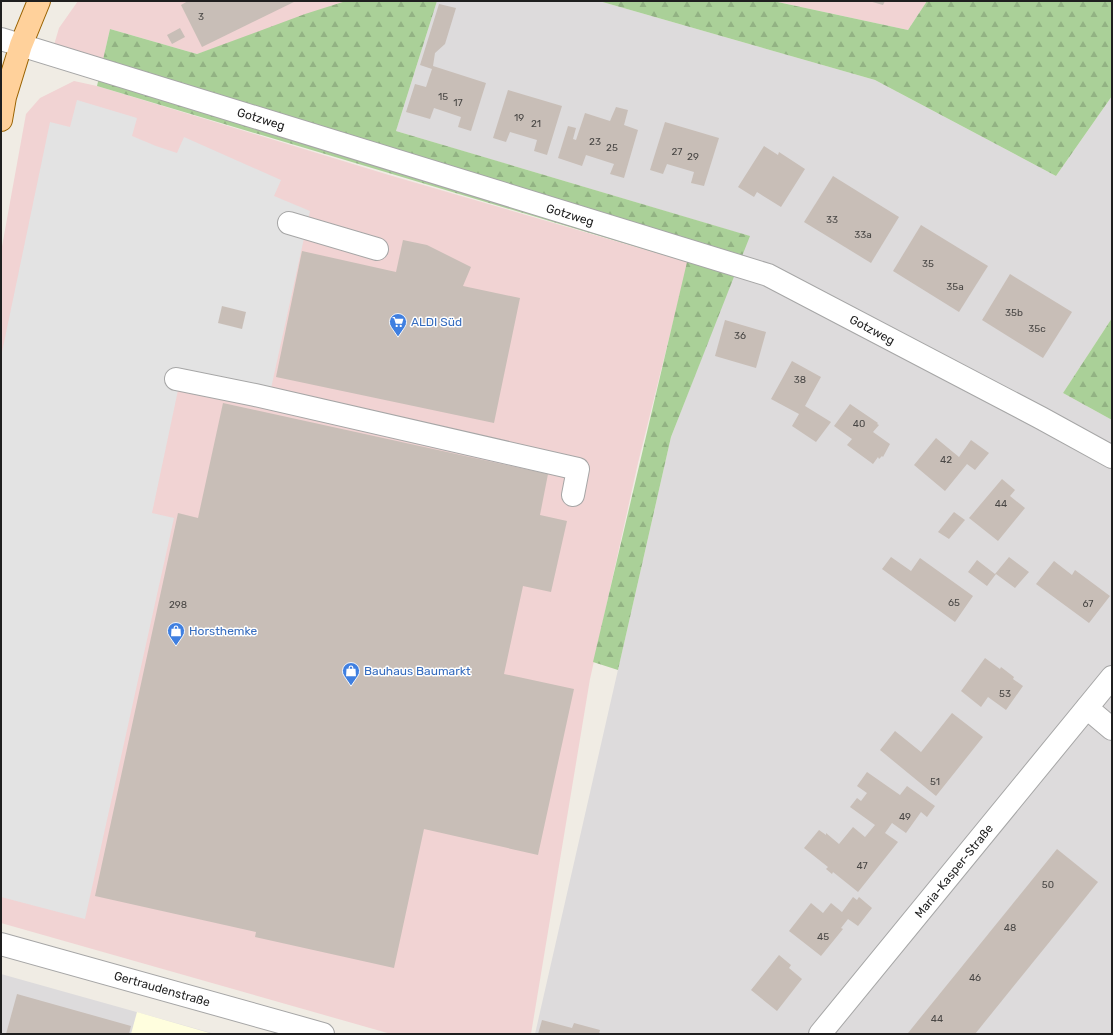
<svg xmlns="http://www.w3.org/2000/svg" width="1113" height="1035" font-family="Rubik,sans-serif">
  <style>
    .residential { fill: #dddbdc }
    .commercial { fill: #f1d3d3 }
    .education { fill: #fffede }
    .forest { fill: url(#forest-firs) }
    .parking { fill: #e3e3e3 }
    .building { fill: #c8beb7 }
    .lines { fill: none; stroke-linecap: round; stroke-linejoin: round }
    .minor-casing { stroke: #a6a6a6; stroke-width: 24 }
    .major-casing { stroke: #996200; stroke-width: 24 }
    .minor { stroke: #fff; stroke-width: 22 }
    .major { stroke: #ffd19b; stroke-width: 22 }
    .labels { text-anchor: middle; stroke-width: 3; stroke-linejoin: round; paint-order: stroke }
    .number-label { font-size: 10px; fill: #494745 }
    .street-label { font-size: 12px; fill: #1f1f1f; stroke: #fff }
    .shop-label { font-size: 12px; fill: #366cbe; stroke: #fff; text-anchor: start }
  </style>
  <defs>
    <pattern id="forest-firs" width="22" height="20" patternUnits="userSpaceOnUse"><rect width="22" height="20" fill="#aad098"/><path d="M5 1l3.5 6h-7zM16 11l3.5 6h-7z" fill="#92b283"/></pattern>
  </defs>
  <rect width="100%" height="100%" fill="#f0ece4"/>
  <g class="residential">
    <path d="M437,1H599L875,80L1056,176L1112,96V318L1063,393L1112,420V1034H535L671,437L749,236L396,131Z"/>
    <path d="M1,974L215,1034H1Z"/>
  </g>
  <g class="commercial">
    <path d="M78,1H356L197,54L110,29L103,60L54,45L59,28Z"/>
    <path d="M773,1H927L908,30Z"/>
    <path d="M74,81L97,86L389,175L688,262L638,463L590,679L531,1034H391L1,923V252L26,114L40,98Z"/>
  </g>
  <path class="education" d="M137,1012L213,1034H131Z"/>
  <g class="forest">
    <path d="M346,1H437L396,131L750,236L671,437L618,670L593,662L687,262L97,86L110,29L197,54L305,14Z"/>
    <path d="M599,1H773L908,30L927,1H1112V96L1056,176L875,80Z"/>
    <path d="M1112,318V420L1063,393Z"/>
  </g>
  <path class="parking" d="M77,100L137,118L132,136L156,146L177,153L184,137L281,180L274,196L310,211L270,393L181,376L152,513L174,518L85,919L1,897V357L50,122L70,127Z"/>
  <g class="building">
    <path d="M188,1H296L202,47L181,5Z"/>
    <path d="M869,1H885L883,5Z"/>
    <path d="M439,4L456,8L445,44L435,53L433,66L486,83L471,131L458,127L461,117L434,108L430,119L406,112L415,84L426,87L432,69L420,65Z"/>
    <path d="M180,28L185,37L172,44L167,35Z"/>
    <path d="M508,90L562,106L547,155L534,151L537,140L510,132L506,142L493,138Z"/>
    <path d="M616,107L628,110L624,125L638,130L624,178L610,174L614,164L586,155L582,166L558,158L568,126L576,128L573,139L576,140L585,113L610,121Z"/>
    <path d="M665,122L719,138L704,186L691,183L694,172L667,164L663,174L650,170Z"/>
    <path d="M764,146L778,155L779,152L805,169L781,207L757,192L754,197L738,187Z"/>
    <path d="M833,176L899,217L871,263L804,222Z"/>
    <path d="M921,225L988,266L959,312L893,271Z"/>
    <path d="M403,240L427,245L471,267L463,286L520,298L494,423L276,377L302,251L396,272Z"/>
    <path d="M1010,274L1072,312L1043,358L982,320Z"/>
    <path d="M222,306L246,312L242,329L218,323Z"/>
    <path d="M725,320L766,332L756,368L715,356Z"/>
    <path d="M792,361L821,377L805,406L831,422L816,442L792,426L799,414L771,399Z"/>
    <path d="M223,403L548,474L540,515L567,521L551,592L523,586L504,674L574,689L538,855L424,829L394,968L255,937L256,932L95,896L178,513L198,518Z"/>
    <path d="M850,404L878,423L877,424L879,425L873,432L890,444L883,457L882,456L879,459L878,457L873,464L847,445L852,439L834,426Z"/>
    <path d="M936,438L959,457L971,440L989,453L975,470L967,464L945,491L914,465Z"/>
    <path d="M1002,479L1015,490L1010,496L1025,508L998,541L969,518Z"/>
    <path d="M954,512L965,520L949,539L938,532Z"/>
    <path d="M891,557L911,571L920,558L973,596L955,622L882,569Z"/>
    <path d="M1009,557L1029,572L1015,588L996,574L987,586L968,572L977,560L995,574Z"/>
    <path d="M1054,561L1072,575L1075,570L1110,596L1089,623L1036,584Z"/>
    <path d="M985,658L1000,669L1001,667L1014,677L1013,679L1023,686L1006,710L988,697L981,707L961,691Z"/>
    <path d="M952,713L983,737L936,796L880,750L895,731L921,752Z"/>
    <path d="M867,772L900,795L907,786L935,806L927,817L921,812L906,833L892,823L885,833L898,842L858,892L833,872L832,874L826,869L828,867L804,848L819,830L826,835V833L839,844L853,827L865,837L875,825L850,807L857,798L861,801L867,793L857,786Z"/>
    <path d="M1057,849L1098,882L975,1034H910L908,1033Z"/>
    <path d="M853,897L857,900L859,897L872,908L858,926L848,919L841,928L843,929L821,956L789,931L811,903L823,913L831,903L842,912Z"/>
    <path d="M779,955L791,965L789,968L802,979L777,1011L751,990Z"/>
    <path d="M17,994L131,1026L129,1034H6Z"/>
    <path d="M542,1020L572,1028L574,1023L600,1030L599,1034H538Z"/>
  </g>
  <g class="lines">
    <defs>
      <g id="minor">
        <path d="M1,39L768,275L1041,418L1112,457"/>
        <path d="M289,223L377,249"/>
        <path d="M176,379L255,395L578,469L573,495"/>
        <path d="M1087,708L1112,729"/>
        <path d="M1,944L323,1034"/>
        <path d="M820,1034L1112,677"/>
      </g>
      <path id="major" d="M1,120L5,97L21,45L39,1"/>
    </defs>
    <use href="#minor" class="minor-casing"/>
    <use href="#major" class="major-casing"/>
    <use href="#minor" class="minor"/>
    <use href="#major" class="major"/>
  </g>
  <defs>
    <symbol id="supermarket-pin" viewBox="-11 -11 22 30"><path d="M0 17L-7.5 6A9.5 9.5 0 1 1 7.5 6Z" fill="#3f7fe0" stroke="#fff"/><path d="M-6-5.5h2.5l.6 2H6L4.5 2H-2.5L-4.4-4H-6ZM-1.5 3.2a1.3 1.3 0 1 0 .1 0ZM3 3.2a1.3 1.3 0 1 0 .1 0Z" fill="#fff"/></symbol>
    <symbol id="shop-pin" viewBox="-11 -11 22 30"><path d="M0 17L-7.5 6A9.5 9.5 0 1 1 7.5 6Z" fill="#3f7fe0" stroke="#fff"/><path d="M-5-2.5h2.3a2.7 3.5 0 0 1 5.4 0H5L5.5 6h-11ZM-1.5-2.5h3a1.5 2.3 0 0 0-3 0Z" fill="#fff"/></symbol>
  </defs>
  <g fill-rule="evenodd">
    <use href="#supermarket-pin" x="388" y="312" width="20" height="27"/>
    <use href="#shop-pin" x="166" y="621" width="20" height="27"/>
    <use href="#shop-pin" x="341" y="661" width="20" height="27"/>
  </g>
  <g class="labels">
    <g class="number-label">
      <text x="201" y="20">3</text>
      <text x="443" y="100">15</text>
      <text x="458" y="106">17</text>
      <text x="519" y="121">19</text>
      <text x="536" y="127">21</text>
      <text x="595" y="145">23</text>
      <text x="612" y="151">25</text>
      <text x="677" y="155">27</text>
      <text x="693" y="160">29</text>
      <text x="832" y="223">33</text>
      <text x="863" y="238">33a</text>
      <text x="928" y="267">35</text>
      <text x="955" y="290">35a</text>
      <text x="1014" y="316">35b</text>
      <text x="1037" y="332">35c</text>
      <text x="740" y="339">36</text>
      <text x="800" y="383">38</text>
      <text x="859" y="427">40</text>
      <text x="946" y="463">42</text>
      <text x="1001" y="507">44</text>
      <text x="954" y="606">65</text>
      <text x="1088" y="607">67</text>
      <text x="178" y="608">298</text>
      <text x="1005" y="697">53</text>
      <text x="935" y="785">51</text>
      <text x="905" y="820">49</text>
      <text x="862" y="869">47</text>
      <text x="1048" y="888">50</text>
      <text x="1010" y="931">48</text>
      <text x="823" y="940">45</text>
      <text x="975" y="981">46</text>
      <text x="937" y="1022">44</text>
    </g>
    <g class="street-label">
      <text transform="translate(261 119) rotate(17)" y="4">Gotzweg</text>
      <text transform="translate(570 215) rotate(17)" y="4">Gotzweg</text>
      <text transform="translate(872 330) rotate(28)" y="4">Gotzweg</text>
      <text transform="translate(954 871) rotate(-51)" y="4">Maria-Kasper-Straße</text>
      <text transform="translate(162 989) rotate(16)" y="4">Gertraudenstraße</text>
    </g>
    <g class="shop-label">
      <text x="411" y="326">ALDI Süd</text>
      <text x="189" y="635">Horsthemke</text>
      <text x="364" y="675">Bauhaus Baumarkt</text>
    </g>
  </g>
  <rect width="1113" height="1035" fill="none" stroke="#1f1f1f" stroke-width="4"/>
</svg>
